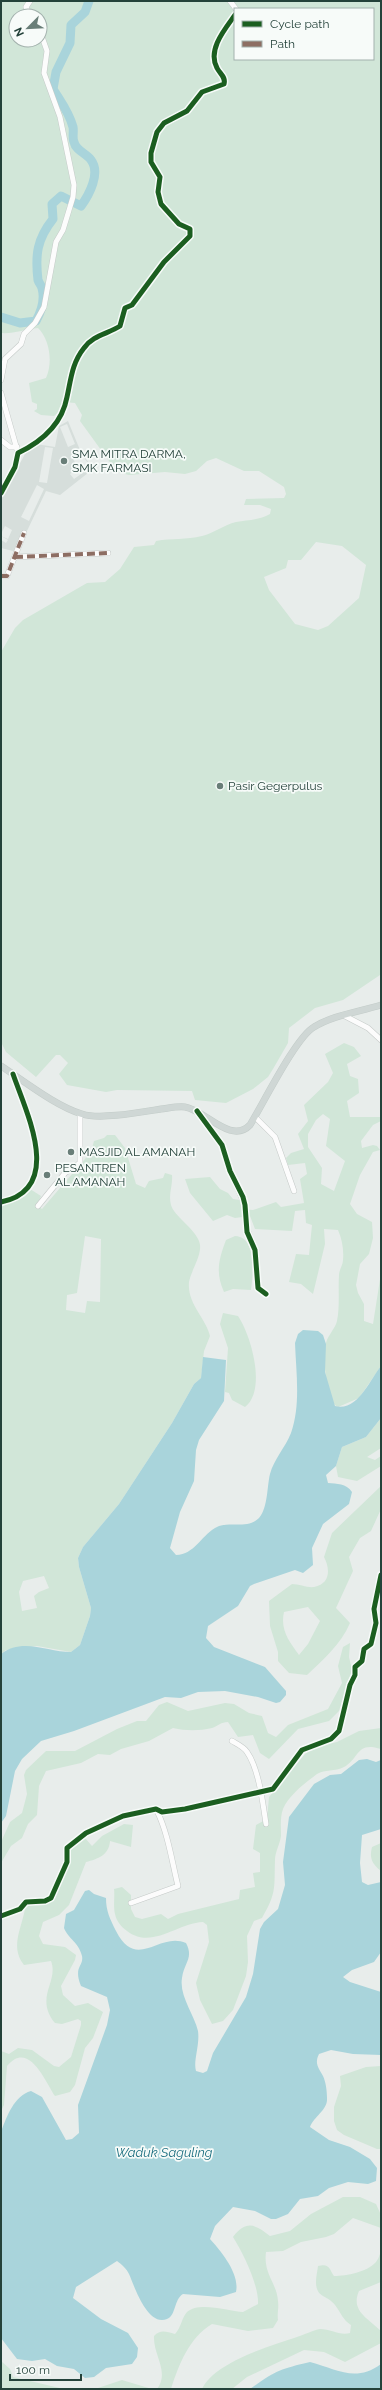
<svg xmlns="http://www.w3.org/2000/svg" width="382" height="2390" font-family="Raleway,sans-serif">
  <style>
    .built { fill: #d6dedb; fill-rule: evenodd }
    .green { fill: #d1e6d8; fill-rule: evenodd }
    .water { fill: #a9d4db }
    .lines { fill: none; stroke-linecap: round; stroke-linejoin: round }
    .river { stroke: #a9d4db; stroke-width: 9 }
    .minor-casing { stroke: #c5cac8; stroke-width: 6 }
    .major-casing { stroke: #c3ccc9; stroke-width: 7 }
    .minor { stroke: #fcfcfc; stroke-width: 5 }
    .major { stroke: #cfd7d5; stroke-width: 6 }
    .quiet { stroke: #8d6e63; stroke-width: 4; stroke-dasharray: 8 4; stroke-linecap: butt }
    .cycleway-casing { stroke: #f7fbf9; stroke-width: 8 }
    .cycleway { stroke: #1b5e20; stroke-width: 5 }
    .poi-dot { fill: #697e78; stroke: #f7fbf9; stroke-width: 1.5 }
    .labels { text-anchor: middle; stroke-width: 3.5; stroke-linejoin: round; paint-order: stroke }
    .poi-label { font-size: 12px; fill: #24423a; stroke: #f7fbf9; text-anchor: start }
    .water-label { font-size: 13px; font-style: italic; fill: #1c6f80; stroke: #f7fbf9 }
  </style>
  <rect width="100%" height="100%" fill="#e8edeb"/>
  <path class="built" d="M68,421L80,450L93,469L60,495L46,491L17,552L1,548V540L6,543L8,540L1,536L8,539L12,530L5,526L1,534V500L12,478L25,454L36,444L55,447L59,426ZM67,424L75,444L68,447L60,427ZM45,447L53,448L47,483L39,482ZM78,450L91,467L74,479L70,474L78,467L71,456ZM37,485L44,489L29,521L21,517Z"/>
  <g class="green">
    <path d="M1,1H381V972L380,975L343,1000L315,1008L289,1028L288,1043L273,1069L268,1077L253,1089L226,1103L195,1100L192,1091L117,1090L106,1092L67,1085L59,1074L68,1063L60,1055H56L36,1077L6,1052L1,1042V652L15,628L23,620L87,583L105,582L120,569L134,547L154,545L156,541C172,538 186,540 202,536C214,533 224,525 236,522C248,520 259,520 270,514L271,509L260,505H244L246,499L284,498L286,494L284,487L259,471H244L216,458L207,461L196,471L185,474L165,472L129,475L117,472L80,421L82,415L75,403L64,402L60,411L54,416L41,415L34,411L37,409V404L32,402L29,383L46,378C53,363 50,340 38,328C25,329 14,334 1,333ZM235,9H373V59H235ZM16,16H40V40H16ZM316,542L342,546L366,565L359,598L328,626L318,630L295,624L269,590L264,577L286,568L288,560H301Z"/>
    <path d="M344,1043L354,1047L361,1056L347,1064L350,1076L358,1079L359,1093L347,1101L350,1117H381V1121L373,1125L361,1141L362,1148L373,1145L377,1146L380,1150L373,1152L360,1175L350,1204L357,1214L372,1222L373,1238L369,1254L360,1264L356,1285L358,1293L364,1304V1321L373,1324L381,1273V1366L359,1398L338,1407C326,1403 322,1354 326,1343C328,1335 335,1329 337,1321C340,1306 338,1290 339,1275C339,1270 343,1265 343,1260C344,1250 342,1239 338,1230L324,1229L325,1244L313,1294L301,1284L289,1282L296,1254L309,1255L312,1225L306,1223L305,1210L295,1211L292,1231L255,1229L250,1216L235,1218L227,1215L213,1221L190,1193L185,1179L210,1177L220,1189L228,1193L233,1199L240,1200L242,1209L253,1210L276,1202L281,1207L304,1203L300,1179L307,1174L305,1163L288,1165L286,1158L291,1153L304,1149L298,1134L308,1121L304,1105L328,1082L333,1073L325,1054ZM323,1114L330,1119L326,1146L345,1161L334,1191L321,1184L322,1168L308,1147V1134L316,1120Z"/>
    <path d="M107,1135H115L125,1148L136,1184L145,1188L149,1181L163,1178L165,1173L172,1175C173,1186 168,1194 171,1205C174,1216 194,1228 199,1241C204,1253 191,1270 189,1282C187,1304 206,1318 210,1336L204,1351L201,1378L194,1384L172,1423L119,1504L83,1547L78,1558L79,1567L91,1608L90,1616L80,1645L71,1652L37,1646L6,1650L1,1654V1207L19,1199L30,1189L41,1196L37,1205L42,1209L91,1152L94,1141L104,1138ZM85,1236L101,1239L100,1302L87,1301L85,1313L66,1310L67,1295L77,1293ZM44,1576L49,1588L39,1592L34,1596L37,1608L22,1611L19,1592L23,1581Z"/>
    <path d="M235,1236C257,1237 253,1274 251,1290L233,1289L224,1292C215,1272 219,1259 226,1240Z"/>
    <path d="M223,1313L238,1316C251,1335 267,1390 245,1407L232,1400L229,1393L225,1392L228,1348L220,1324Z"/>
    <path d="M381,1418V1448L367,1457L375,1460L381,1456V1466L357,1481L338,1477L336,1466L342,1447L366,1437Z"/>
    <path d="M381,1486V1509L371,1531L360,1538L349,1557L353,1571L336,1608L350,1623C341,1644 323,1660 307,1675L289,1673L278,1661V1652L270,1626L269,1601L292,1584C299,1584 308,1588 314,1587C331,1584 330,1568 324,1557L332,1533ZM308,1607L320,1621L308,1644L299,1655C289,1641 280,1630 284,1612Z"/>
    <path d="M350,1643L349,1657L352,1670L339,1711L329,1721L298,1729L269,1759L260,1753L253,1735L238,1737L228,1722C221,1722 218,1726 212,1728C199,1731 186,1731 173,1728L149,1741L121,1749L110,1755L98,1754L81,1763L46,1771L39,1786L37,1815L28,1824L22,1838L11,1846L1,1863V1842L10,1822L22,1813L27,1794L24,1775L26,1770L46,1751H75L117,1729L137,1721H146L159,1705L167,1702L188,1711L225,1703L234,1704L249,1713L262,1716L268,1733L276,1737L288,1725L328,1709L342,1683L338,1666L343,1647Z"/>
    <path d="M381,1728V1749C356,1741 360,1758 344,1767C335,1772 325,1769 317,1774C305,1783 289,1795 283,1809C280,1817 281,1828 281,1836C280,1844 275,1852 275,1860C274,1888 277,1892 262,1918L254,1921L247,1936L248,1962L246,1976L233,2010L223,2021L212,2024L200,2000L196,1983L209,1942L207,1925L203,1922C177,1923 152,1950 127,1931C121,1927 116,1920 115,1914C113,1905 115,1897 114,1889L122,1887L131,1895V1909L135,1917L142,1919L161,1914L168,1919L178,1914L239,1899L240,1890L255,1887L253,1873L260,1872V1853L253,1849L256,1825L267,1819L269,1797L305,1754L315,1747L337,1742L359,1731Z"/>
    <path d="M124,1824L133,1825L131,1847L110,1841C109,1855 98,1859 86,1862L69,1905L59,1915L43,1922L39,1936L43,1944L65,1947L76,1955L75,1960L61,1986L63,1995L75,2006L88,2003L103,2012L93,2038L85,2048L75,2085L70,2092L55,2096C46,2083 29,2039 7,2066L4,2105L1,2111V2051L9,2054L18,2048L32,2050L54,2066L59,2067L71,2057L81,2025V2021L78,2019L62,2024L55,2023C34,1997 59,1982 51,1961L24,1965C10,1947 21,1930 25,1909L28,1906L51,1901L70,1858L68,1851L85,1838L92,1846L102,1836Z"/>
    <path d="M381,1843V1871C372,1864 369,1858 372,1847Z"/>
    <path d="M381,2066V2149H377L344,2135L337,2130L334,2121V2107L341,2086L340,2076L366,2067Z"/>
    <path d="M343,2197H360L376,2204L381,2215V2228L353,2218L334,2234L326,2237L301,2242L283,2251L266,2252C263,2274 277,2283 278,2301C279,2308 277,2313 278,2320L273,2328L248,2331L212,2324C189,2338 179,2364 171,2389H157C170,2372 153,2355 154,2336C161,2329 166,2332 175,2334C181,2328 182,2317 187,2312C199,2301 229,2311 243,2312L258,2304C259,2285 243,2253 233,2237C246,2220 255,2224 270,2236L290,2231L311,2214Z"/>
    <path d="M381,2251V2282L359,2291C350,2311 369,2319 381,2331V2343L345,2362L324,2352L304,2350L247,2377L232,2389H202C215,2362 270,2346 297,2337C304,2335 313,2330 320,2329C331,2329 340,2336 350,2333L351,2325C343,2320 341,2313 335,2305C331,2300 328,2299 323,2296C312,2290 317,2275 318,2266C330,2263 329,2269 334,2276C347,2276 367,2272 376,2262C378,2260 380,2254 381,2251Z"/>
    <path d="M1,2361L10,2369L13,2377L64,2389H3L1,2386Z"/>
    <path d="M122,2380L152,2389H95Z"/>
  </g>
  <g class="water">
    <path d="M303,1330L318,1331L323,1335L326,1344L325,1372L335,1406C358,1412 370,1379 381,1366V1418L366,1437L342,1447L336,1466L326,1475L328,1483C337,1484 346,1483 352,1492L349,1504L323,1524L312,1548L313,1565L303,1573L295,1570L254,1584L250,1586L238,1606L208,1626L206,1638L214,1647L265,1667L286,1691V1695L280,1702L276,1703L258,1697L225,1691L198,1692L181,1698L165,1697L74,1731L41,1741L22,1759L15,1771L6,1816L1,1823V1654C22,1637 48,1652 71,1652L80,1645L90,1616L91,1608L79,1567L78,1558L83,1547L119,1504L172,1423L194,1384L201,1378L203,1357L226,1360L224,1401L199,1440L196,1450L194,1481L180,1512L170,1548L176,1555C195,1554 200,1537 215,1528C228,1520 247,1530 259,1518C268,1508 267,1486 270,1474C274,1459 285,1448 291,1433C301,1405 296,1372 295,1343L298,1334Z"/>
    <path d="M367,1759L376,1762L381,1760V1829L362,1835L360,1863L362,1882L368,1885L381,1882V1952L374,1962L352,1970L343,1977L350,1982L381,1992V2055L353,2054L331,2050L319,2054C314,2064 319,2068 323,2076C326,2082 327,2092 327,2098C328,2110 314,2116 310,2127L329,2140L350,2147L370,2159L377,2168L376,2181L368,2184L348,2182L329,2188L318,2196L300,2199L288,2214L276,2219H271L255,2211L233,2207L215,2226L210,2239C221,2251 240,2274 236,2292L220,2297L183,2294C174,2299 176,2316 167,2319C147,2327 134,2285 129,2274C127,2269 121,2264 117,2261L76,2287L73,2298L101,2319L128,2333L138,2348L137,2357L132,2364L106,2368L94,2377L85,2378L74,2369L57,2366L45,2359L32,2361L17,2359L1,2338V2132C7,2116 14,2096 31,2091L42,2097L66,2140L72,2139L79,2133L78,2105L107,2025L110,2010L107,1997L81,1986C73,1966 84,1967 82,1956C78,1941 69,1940 64,1928L66,1914L74,1910L85,1891L89,1890L94,1894L106,1898C106,1911 110,1919 116,1931C137,1972 159,1931 186,1943C194,1958 184,1963 182,1978C179,1996 194,2014 198,2031C200,2045 193,2061 196,2071L203,2073L207,2071L213,2053L246,1997L253,1974L260,1929L264,1922L278,1909L285,1885L283,1862L289,1817L314,1784L330,1775L341,1774L359,1760Z"/>
    <path d="M310,2362C337,2369 355,2383 381,2364V2389H250C275,2371 280,2369 310,2362Z"/>
  </g>
  <g class="lines">
    <path class="river" d="M1,317L20,323L36,321C41,312 45,299 42,288C41,285 39,283 38,280C35,255 37,239 53,219L52,204L61,196L81,206C89,195 101,173 91,160C86,153 76,151 74,142C72,138 74,132 73,127C69,112 61,102 53,89L56,72L70,43L71,25L85,12L89,1"/>
    <defs>
      <g id="minor">
        <path d="M230,1L236,9"/>
        <path d="M30,16L26,7L30,1"/>
        <path d="M1,380L5,359L21,344L24,334L35,323L44,307L56,242L63,230L73,197L74,185L60,117L44,73L47,51L40,31"/>
        <path d="M1,393L18,453"/>
        <path d="M1,440L10,447H17"/>
        <path d="M1,493L15,467L18,453C41,442 62,424 67,397C71,379 72,363 84,348C93,335 108,334 120,326L125,308L132,305L164,262L190,236V229L179,224L161,204L158,192L160,177L151,162V153L157,132L164,123L187,111L202,92L224,84C226,77 220,74 217,68C207,50 225,29 235,15"/>
        <path d="M15,557L108,553"/>
        <path d="M1,576H7L24,533"/>
        <path d="M345,1016L368,1028L381,1040"/>
        <path d="M201,1115L222,1145L230,1171L245,1205L246,1226L255,1250L258,1288L266,1294"/>
        <path d="M255,1117L275,1137L294,1191"/>
        <path d="M1,1202C65,1189 26,1112 13,1074"/>
        <path d="M38,1206L65,1173L80,1163V1114"/>
        <path d="M232,1741C237,1744 244,1747 247,1752C259,1769 263,1804 266,1824"/>
        <path d="M131,1903L178,1886C172,1862 168,1833 157,1811"/>
        <path d="M1,1916L20,1909L26,1902L45,1901L51,1898L67,1862V1848L86,1833L123,1816L156,1809L162,1812L185,1809L273,1789L302,1750L331,1739L339,1731L350,1685L355,1675V1667L362,1661L364,1649L371,1644L376,1623L374,1609L381,1575"/>
      </g>
      <path id="major" d="M1,1066C24,1081 57,1107 82,1114C100,1120 142,1112 161,1109C169,1108 178,1106 185,1107C205,1110 231,1145 250,1125C263,1104 296,1037 314,1027C333,1015 359,1012 381,1005"/>
    </defs>
    <use href="#minor" class="minor-casing"/>
    <use href="#major" class="major-casing"/>
    <use href="#minor" class="minor"/>
    <use href="#major" class="major"/>
    <g class="quiet">
      <path d="M15,557L108,553"/>
      <path d="M1,576H7L24,533"/>
    </g>
    <defs>
      <g id="cycleway">
        <path d="M1,493L15,467L18,453C41,442 62,424 67,397C71,379 72,363 84,348C93,335 108,334 120,326L125,308L132,305L164,262L190,236V229L179,224L161,204L158,192L160,177L151,162V153L157,132L164,123L187,111L202,92L224,84C226,77 220,74 217,68C207,50 225,29 235,15"/>
        <path d="M197,1111L222,1145L230,1171L243,1197L245,1205L247,1232L255,1250L258,1288L266,1294"/>
        <path d="M1,1202C65,1189 26,1112 13,1074"/>
        <path d="M1,1916L20,1909L26,1902L45,1901L51,1898L67,1862V1848L86,1833L123,1816L156,1809L162,1812L185,1809L273,1789L302,1750L331,1739L339,1731L350,1685L355,1675V1667L362,1661L364,1649L371,1644L376,1623L374,1609L381,1575"/>
      </g>
    </defs>
    <use href="#cycleway" class="cycleway-casing"/>
    <use href="#cycleway" class="cycleway"/>
  </g>
  <g class="poi-dot">
    <circle cx="64" cy="461" r="4"/>
    <circle cx="220" cy="786" r="4"/>
    <circle cx="71" cy="1152" r="4"/>
    <circle cx="47" cy="1175" r="4"/>
  </g>
  <g class="labels">
    <g class="poi-label">
      <text x="72" y="458">SMA MITRA DARMA,<tspan x="72" dy="14">SMK FARMASI</tspan></text>
      <text x="228" y="790">Pasir Gegerpulus</text>
      <text x="79" y="1156">MASJID AL AMANAH</text>
      <text x="55" y="1172">PESANTREN<tspan x="55" dy="14">AL AMANAH</tspan></text>
    </g>
    <g class="water-label">
      <text x="164" y="2157">Waduk Saguling</text>
    </g>
  </g>
  <rect width="382" height="2390" fill="none" stroke="#24423a" stroke-width="4"/>
  <rect x="234" y="8" width="140" height="52" fill="#f7fbf9" stroke="#a3b1ad"/>
  <rect x="242" y="21" width="20" height="6" fill="#1b5e20" stroke="#a3b1ad"/>
  <text x="270" y="28" font-size="12" fill="#24423a">Cycle path</text>
  <rect x="242" y="41" width="20" height="6" fill="#8d6e63" stroke="#a3b1ad"/>
  <text x="270" y="48" font-size="12" fill="#24423a">Path</text>
  <g transform="translate(28 28) rotate(246)"><circle r="19" fill="#f7fbf9" stroke="#a3b1ad"/>
  <path d="M0-3L7 15L0 10L-7 15Z" fill="#697e78"/>
  <text y="-6" font-size="11" font-weight="bold" text-anchor="middle" fill="#24423a">N</text>
  </g>
  <path d="M10 2374v6h71v-6" fill="none" stroke="#24423a" stroke-width="2"/>
  <text x="16" y="2374" font-size="12" fill="#24423a" stroke="#f7fbf9" stroke-width="3" paint-order="stroke">100 m</text>
</svg>
